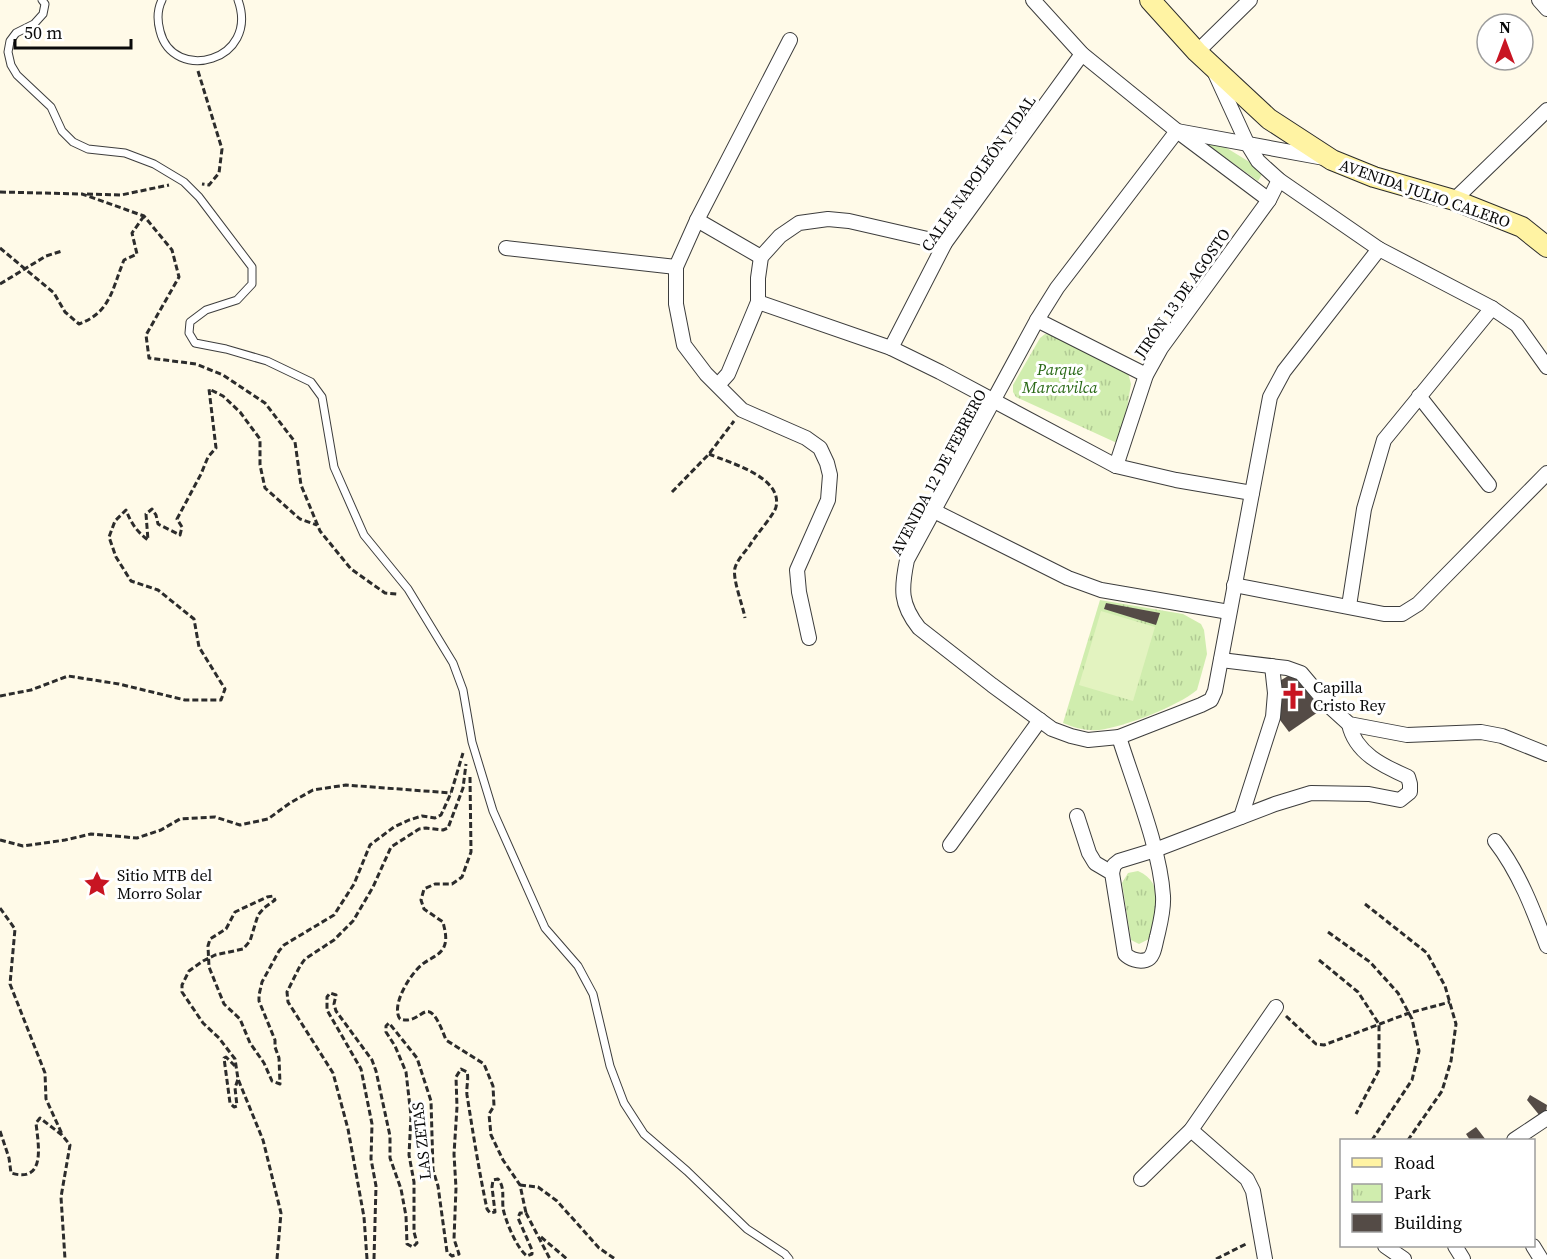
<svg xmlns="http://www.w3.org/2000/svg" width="1547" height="1259" font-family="'Source Serif 4',serif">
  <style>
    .grass { fill: #d0edae }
    .park { fill: url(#park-tufts) }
    .pitch { fill: #e3f3c0 }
    .building { fill: #544b46 }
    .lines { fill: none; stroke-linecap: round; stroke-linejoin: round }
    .lane-casing { stroke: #3d3d3d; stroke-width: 9 }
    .street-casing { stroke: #3d3d3d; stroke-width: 16 }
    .secondary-casing { stroke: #2c2c2c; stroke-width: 22 }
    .path { stroke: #2c2c2c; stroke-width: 3; stroke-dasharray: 6 3; stroke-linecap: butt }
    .lane { stroke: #fff; stroke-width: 7 }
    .street { stroke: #fff; stroke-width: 14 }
    .secondary { stroke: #fff3a3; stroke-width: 20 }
    .labels { text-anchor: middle; stroke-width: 6; stroke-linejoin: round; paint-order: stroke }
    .street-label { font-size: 16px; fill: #0a0a0a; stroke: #fff }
    .park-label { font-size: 16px; font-style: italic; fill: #286815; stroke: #fff }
    .poi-label { font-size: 16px; fill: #0a0a0a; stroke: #fff; text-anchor: start }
  </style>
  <defs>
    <pattern id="park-tufts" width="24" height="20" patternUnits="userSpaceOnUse" patternTransform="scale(1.5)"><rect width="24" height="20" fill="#d0edae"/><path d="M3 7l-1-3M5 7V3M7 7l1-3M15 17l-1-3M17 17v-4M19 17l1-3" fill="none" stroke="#b1ca94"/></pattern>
  </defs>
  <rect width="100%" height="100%" fill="#fffae8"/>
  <path class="grass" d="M1217,142L1264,171L1258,181L1206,144Z"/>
  <g class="park">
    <path d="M1045,334L1053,335L1128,373L1131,384L1122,439L1117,443L1016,397L1013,392V385L1040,338Z"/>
    <path d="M1100,600L1183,614L1201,624L1204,630L1207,654L1197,690C1178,706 1124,727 1099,730C1086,731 1075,728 1063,723Z"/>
    <path d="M1138,871C1167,884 1154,912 1151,938L1139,944L1131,940L1122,883L1128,873Z"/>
  </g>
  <path class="pitch" d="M1101,611L1155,627L1133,701L1079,685Z"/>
  <g class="building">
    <path d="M1106,603L1160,613L1156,625L1104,609Z"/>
    <path d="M1293,673L1321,710L1289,732L1274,712L1278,682Z"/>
    <path d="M1530,1095L1547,1105L1546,1112L1540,1116L1527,1100Z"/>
    <path d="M1476,1127L1486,1140H1470L1466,1134Z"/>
  </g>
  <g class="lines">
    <defs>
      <g id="lane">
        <path d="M42,0L45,4L43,14L34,24L16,33L10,41L8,52L11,65L17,75L51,107L62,131L73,142L88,149L125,153L154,164L184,182L199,197L252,267V284L237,300L206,310L190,322L189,333L195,343L226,349L267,361L311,382L322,397L334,467L364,535L408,589L453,663L463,690L472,742L493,811L545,928L578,966L593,994L610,1066L624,1103L644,1134L687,1171L747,1229L785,1254L789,1259"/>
        <path d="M162,0C157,10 157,20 160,31C173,84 260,61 238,0"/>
      </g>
      <g id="street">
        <path d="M1033,0L1082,54L1177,131L1269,200"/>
        <path d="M1539,0L1547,9"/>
        <path d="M790,40L697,220L676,267V304L684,345L706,374L742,410L806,438L820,448L827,463L830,475L828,500L797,570L799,592L809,638"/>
        <path d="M1197,52L1250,0"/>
        <path d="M1214,71L1247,143L1258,161L1279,180L1379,249L1492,308L1517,325L1547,367"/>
        <path d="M1324,158L1177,131L1057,288L1037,320L907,560C901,589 900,604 919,628L992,685L1052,729L1071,736L1088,740L1119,737L1201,705L1211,700L1215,691L1270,397L1284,371L1379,249"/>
        <path d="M1454,200L1547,110"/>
        <path d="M697,220L761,257"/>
        <path d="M506,248L676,267"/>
        <path d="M758,302L891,348L940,372L1116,466L1176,480L1252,493"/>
        <path d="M758,302V278L761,257L780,236L799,223L828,219L849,221L945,243"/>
        <path d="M1037,320L1146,375"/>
        <path d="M891,348L945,243L1082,54"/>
        <path d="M718,385L728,374L758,302"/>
        <path d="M1419,396L1489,485"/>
        <path d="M1116,466L1146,375L1161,348L1269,200L1279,180"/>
        <path d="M934,511L1068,578L1101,590L1229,612"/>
        <path d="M1234,585L1384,614H1402L1418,604L1547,473"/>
        <path d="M1349,606L1364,509L1384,440L1492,308"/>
        <path d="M1221,660L1287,668L1301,673L1328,705L1349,724L1407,735L1481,732L1502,736L1547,754"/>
        <path d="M1077,816L1089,853L1095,863L1112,873L1125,954C1130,959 1138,962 1146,960C1154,958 1155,944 1157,937C1160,924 1164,910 1163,896C1160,848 1134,785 1119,737"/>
        <path d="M1241,817L1273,717L1275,693L1272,666"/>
        <path d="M1495,841C1519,872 1533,909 1547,946"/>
        <path d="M950,845L1040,720"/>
        <path d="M1112,873L1114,865L1119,861L1155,850L1275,804L1311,793L1369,794L1400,800L1410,792V784L1408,777C1383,766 1355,753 1349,724"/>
        <path d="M1191,1130L1247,1179L1253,1191L1265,1259"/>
        <path d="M1514,1140L1547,1118"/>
        <path d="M1141,1179L1191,1130L1276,1007"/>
        <path d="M1385,1246L1404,1259"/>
        <path d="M1455,1246L1463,1259"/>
        <path d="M1533,1246L1541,1259"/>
      </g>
      <path id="secondary" d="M1150,0L1197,52L1269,119L1332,160L1374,177L1454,200L1522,227L1547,247"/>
    </defs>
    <use href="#lane" class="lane-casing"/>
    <use href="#street" class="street-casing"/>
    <use href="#secondary" class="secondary-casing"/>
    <g class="path">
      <path d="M198,71L222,149L219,173L209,185L202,184"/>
      <path d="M0,192L82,194L144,216L172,250L179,277L146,335L149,358L196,364L223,375L265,403L295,442L301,485L320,531L351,569L385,593L397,594"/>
      <path d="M87,194L121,195L169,185"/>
      <path d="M0,248L54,293L65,312L79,324C111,312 112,289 124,260L137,254L132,233L144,216"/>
      <path d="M0,284L46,256L62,251"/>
      <path d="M709,454C730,463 783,477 776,507C774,515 755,536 750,545C745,552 737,560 735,568C732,578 743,606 745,618"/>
      <path d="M672,492L709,454L734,421"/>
      <path d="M0,696L31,690L68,676L119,684L185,700H221L225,689L199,647L194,619L158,590L131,581L116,557L109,537L115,521L126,510C131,523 137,532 148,540L146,514L152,509L156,515L158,524L180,535L182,527L177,519L201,474L208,457L216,448L209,389L223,396L240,412L260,439V465L265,488L300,519L317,525"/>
      <path d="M470,777L471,852L462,877L452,884H435L424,889L421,900L424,909L443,922C445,931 448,940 443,949C438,956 431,958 424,963C412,971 390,1005 400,1019C424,1027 426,986 446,1040L484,1064L493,1086L494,1106L489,1114L491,1135L503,1160L520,1185L526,1213"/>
      <path d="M0,840L23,846L65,840L91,834L137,838L161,830L180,819L215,817L240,825L268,819L290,803L313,790L346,785L451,793"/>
      <path d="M1365,904L1427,953L1445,986L1456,1024L1451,1061L1442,1091L1408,1140"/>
      <path d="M0,908L15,929L10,984L45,1073L46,1099L62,1134"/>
      <path d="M1328,932L1370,962L1398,993L1412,1019L1419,1051L1412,1080L1372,1140"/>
      <path d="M1319,960L1358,992L1379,1024V1070L1356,1114"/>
      <path d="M1286,1016L1316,1044L1324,1045L1409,1013L1450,1002"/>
      <path d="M235,1066L226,1057L224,1058L230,1103L234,1107L237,1106L235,1088L238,1079"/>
      <path d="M0,1131L9,1158L11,1173C47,1184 38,1143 36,1123L40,1118L62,1135L70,1145L61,1197L65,1259"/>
      <path d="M520,1185L538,1187L557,1201L599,1248L615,1259"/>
      <path d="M541,1237L567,1259"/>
      <path d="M277,1259L281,1213L263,1140L238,1079L235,1059L219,1038L203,1023L182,992V985L189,971L203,961L215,955L243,949L250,941L258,915L264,908L275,900L273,896L267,897L235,912L226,929L210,939L208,946L209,967L224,1004L240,1019L250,1043L264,1063L272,1081L280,1084L279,1058L275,1047V1040L259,1001V995L262,982L279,951L284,945L334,915L354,884L370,845L394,827L409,820L422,816L435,818L441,815L451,793L463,753"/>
      <path d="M367,1259L364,1217L348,1129L333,1073L288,1002L287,992L300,966L305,959L334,940L353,921L373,887L391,847L419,829L426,828L443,830L448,828L463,788L466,764"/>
      <path d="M374,1259L376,1186L371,1159L372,1124L361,1069L327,1010V997L330,993L336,995L334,1004L336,1011L372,1060L376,1071L390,1136V1158L401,1189L406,1216L407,1244L413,1247L417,1243L414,1232V1182L409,1155L411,1116L406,1072L395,1046L386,1032V1026L389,1023L417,1058L431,1101L433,1170L438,1186L447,1252L452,1256L459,1254L454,1239L456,1188L454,1154L457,1107L456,1077L461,1069L467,1072C469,1079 466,1087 467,1095C473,1133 479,1171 487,1209L490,1213L495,1212L492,1187L493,1180L498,1179C505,1187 502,1197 503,1208C505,1220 517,1249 527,1256L532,1254V1250L518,1218L520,1213H526L550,1259"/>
      <path d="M1216,1259L1248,1243"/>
    </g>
    <use href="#lane" class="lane"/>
    <use href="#street" class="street"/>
    <use href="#secondary" class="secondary"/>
  </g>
  <defs>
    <symbol id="church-bare" viewBox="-9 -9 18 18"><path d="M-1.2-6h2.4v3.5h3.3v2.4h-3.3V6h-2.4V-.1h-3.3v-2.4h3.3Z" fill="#c81522" stroke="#fff" stroke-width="2.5" paint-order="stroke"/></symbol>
    <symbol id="sight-bare" viewBox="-9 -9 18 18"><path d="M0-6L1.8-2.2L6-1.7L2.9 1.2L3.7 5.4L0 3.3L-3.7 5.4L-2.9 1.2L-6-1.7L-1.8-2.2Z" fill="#c81522" stroke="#fff" stroke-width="2.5" paint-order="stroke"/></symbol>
  </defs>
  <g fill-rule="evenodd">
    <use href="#church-bare" x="1274" y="677" width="38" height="38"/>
    <use href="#sight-bare" x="78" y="865" width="38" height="38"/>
  </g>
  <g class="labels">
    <g class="street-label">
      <text transform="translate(978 173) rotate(-55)" y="6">CALLE NAPOLEÓN VIDAL</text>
      <text transform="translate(1425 193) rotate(19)" y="6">AVENIDA JULIO CALERO</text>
      <text transform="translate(1182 293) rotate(-55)" y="6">JIRÓN 13 DE AGOSTO</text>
      <text transform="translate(938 472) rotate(-62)" y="6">AVENIDA 12 DE FEBRERO</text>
      <text transform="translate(421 1141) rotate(-96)" y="6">LAS ZETAS</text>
    </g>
    <g class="park-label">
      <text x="1060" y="375">Parque<tspan x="1060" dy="18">Marcavilca</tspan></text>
    </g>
    <g class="poi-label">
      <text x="1313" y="693">Capilla<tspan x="1313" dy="18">Cristo Rey</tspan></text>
      <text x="117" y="881">Sitio MTB del<tspan x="117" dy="18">Morro Solar</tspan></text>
    </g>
  </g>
  <rect x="1340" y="1139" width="195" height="108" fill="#ffffff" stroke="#9d9d9d" stroke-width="1.5"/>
  <rect x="1352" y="1158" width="30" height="9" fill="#fff3a3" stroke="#9d9d9d" stroke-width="1.5"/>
  <text x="1394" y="1169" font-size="18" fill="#0a0a0a">Road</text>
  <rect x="1352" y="1184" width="30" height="18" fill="url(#park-tufts)" stroke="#9d9d9d" stroke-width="1.5"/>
  <text x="1394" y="1199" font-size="18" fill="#0a0a0a">Park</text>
  <rect x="1352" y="1214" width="30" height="18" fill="#544b46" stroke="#9d9d9d" stroke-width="1.5"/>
  <text x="1394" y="1229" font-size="18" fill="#0a0a0a">Building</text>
  <g transform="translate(1505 42)"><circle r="28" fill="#ffffff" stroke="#9d9d9d" stroke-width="1.5"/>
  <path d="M0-4.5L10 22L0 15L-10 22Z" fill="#c81522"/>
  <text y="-9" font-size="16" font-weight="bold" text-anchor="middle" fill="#0a0a0a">N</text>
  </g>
  <path d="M15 39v9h116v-9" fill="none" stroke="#0a0a0a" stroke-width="3"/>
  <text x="24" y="39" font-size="18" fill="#0a0a0a" stroke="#ffffff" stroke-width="4.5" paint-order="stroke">50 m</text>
</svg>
